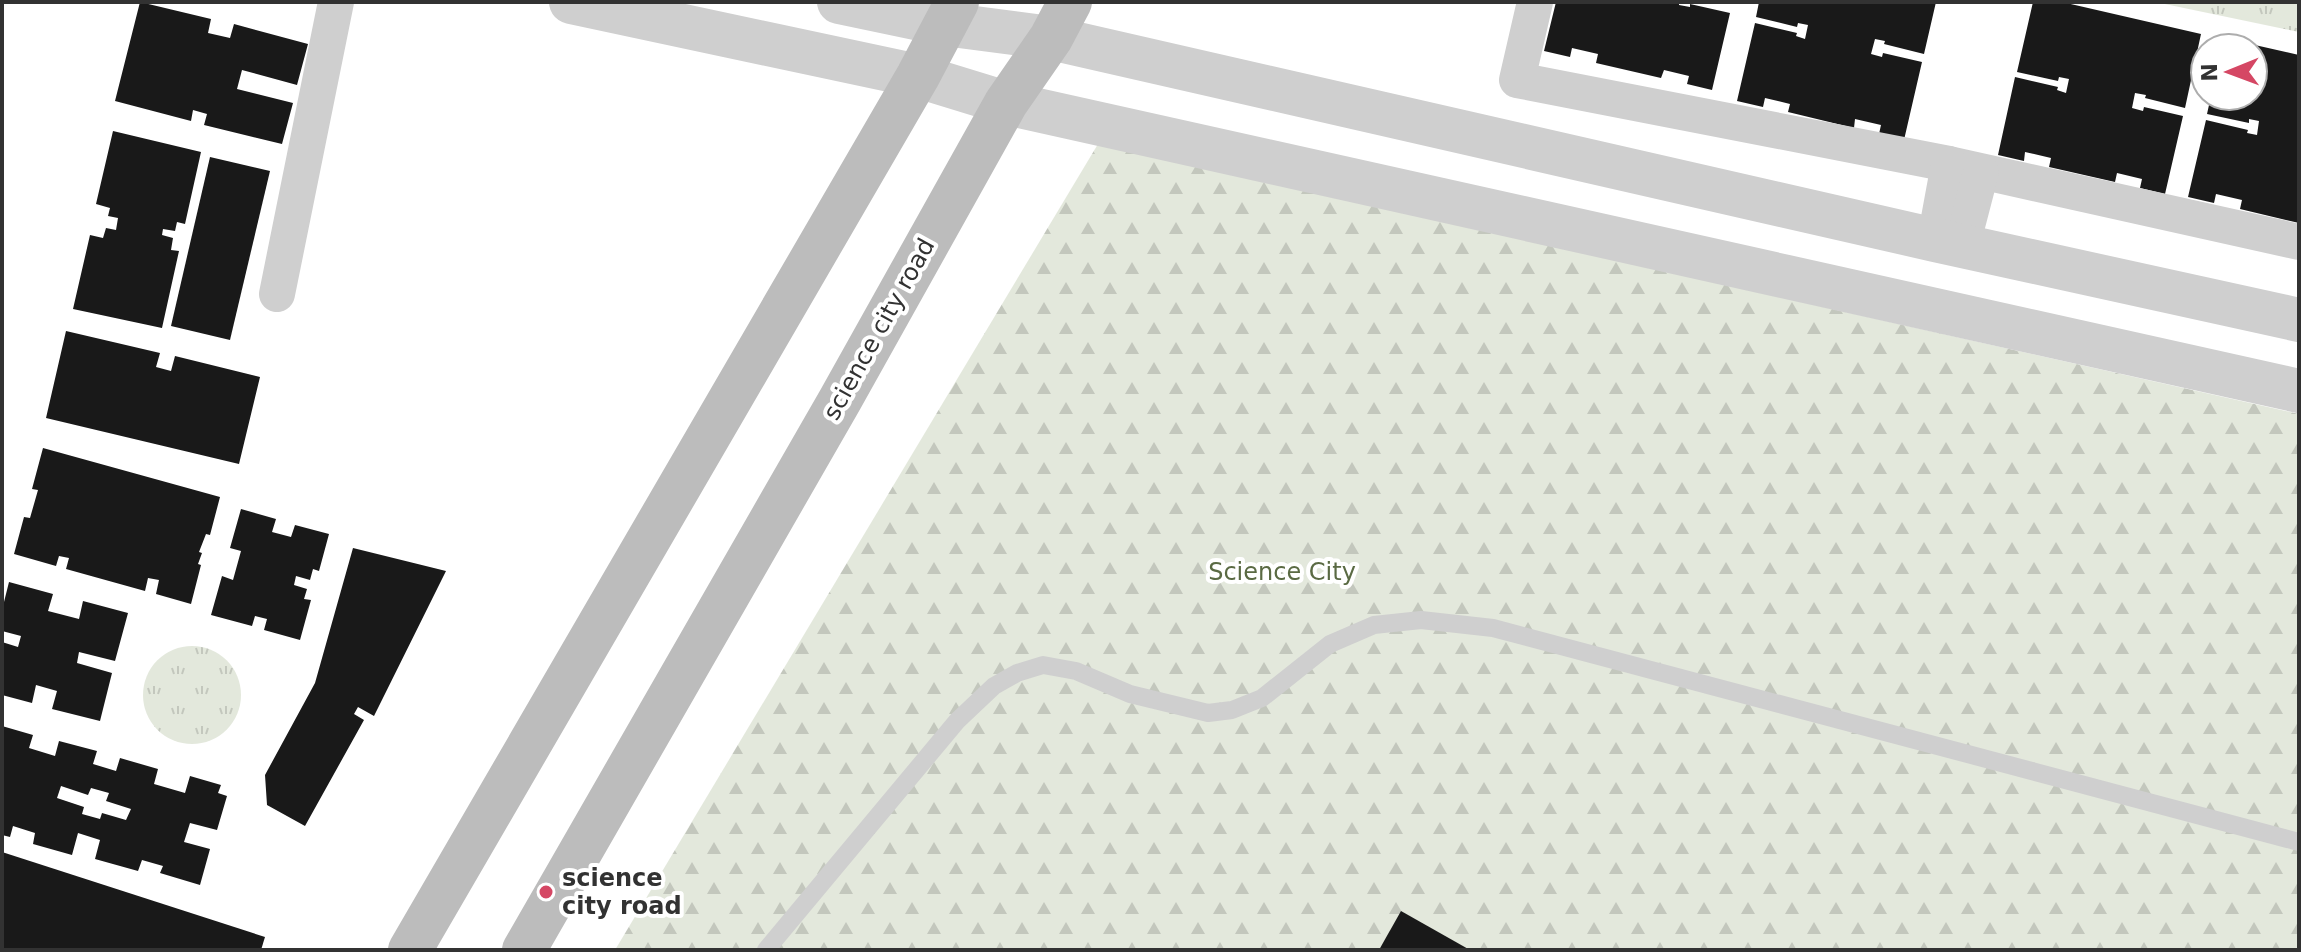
<svg xmlns="http://www.w3.org/2000/svg" width="2301" height="952" font-family="'DejaVu Sans',sans-serif">
  <style>
    .grass { fill: url(#grass-tufts) }
    .forest { fill: url(#forest-firs) }
    .building { fill: #191919; fill-rule: evenodd }
    .lines { fill: none; stroke-linecap: round; stroke-linejoin: round }
    .service { stroke: #cfcfcf; stroke-width: 18 }
    .minor { stroke: #cfcfcf; stroke-width: 36 }
    .tertiary { stroke: #cfcfcf; stroke-width: 44 }
    .secondary { stroke: #bcbcbc; stroke-width: 44 }
    .poi-dot { fill: #d54764; stroke: #fff; stroke-width: 3 }
    .labels { text-anchor: middle; stroke-width: 8; stroke-linejoin: round; paint-order: stroke }
    .street-label { font-size: 24px; fill: #323232; stroke: #fff }
    .park-label { font-size: 24px; fill: #5a6a43; stroke: #fff }
    .poi-label { font-size: 24px; font-weight: bold; fill: #323232; stroke: #fff; text-anchor: start }
  </style>
  <defs>
    <pattern id="grass-tufts" width="24" height="20" patternUnits="userSpaceOnUse" patternTransform="scale(2)"><rect width="24" height="20" fill="#e3e8dc"/><path d="M3 7l-1-3M5 7V3M7 7l1-3M15 17l-1-3M17 17v-4M19 17l1-3" fill="none" stroke="#c3c7bd"/></pattern>
    <pattern id="forest-firs" width="22" height="20" patternUnits="userSpaceOnUse" patternTransform="scale(2)"><rect width="22" height="20" fill="#e3e8dc"/><path d="M5 1l3.5 6h-7zM16 11l3.5 6h-7z" fill="#c3c7bd"/></pattern>
  </defs>
  <rect width="100%" height="100%" fill="#fff"/>
  <g class="grass">
    <path d="M2299,2V32L2160,3V2Z"/>
    <circle cx="192" cy="695" r="49"/>
  </g>
  <path class="forest" d="M1098,144L2299,414V950H615Z"/>
  <g class="building">
    <path d="M140,2L211,19L208,33L230,38L234,24L308,44L297,85L242,70L237,89L293,103L282,144L204,125L207,114L193,110L191,121L115,101Z"/>
    <path d="M1556,2H1679V5L1690,7V4L1730,13L1712,90L1687,84L1689,76L1664,70L1661,78L1596,63L1598,54L1572,48L1570,57L1544,51Z"/>
    <path d="M1759,2H1936L1924,54L1884,44L1885,41L1875,39L1871,54L1882,57L1883,53L1922,62L1904,140L1879,134L1881,125L1855,119L1854,128L1788,112L1790,104L1765,98L1763,107L1737,101L1755,23L1797,33L1796,36L1805,39L1808,25L1798,23L1797,27L1756,17Z"/>
    <path d="M2033,2H2062L2201,34L2185,108L2145,98L2146,95L2135,93L2132,108L2143,111L2144,107L2183,116L2165,194L2140,188L2142,179L2117,173L2115,182L2049,167L2051,158L2025,152L2024,161L1998,155L2015,77L2058,87L2057,90L2066,93L2069,79L2059,77L2058,81L2017,72Z"/>
    <path d="M2224,38L2299,55V223L2240,209L2242,200L2216,194L2214,203L2188,197L2206,120L2248,130L2247,133L2257,135L2259,121L2249,119V123L2207,114L2211,96H2253V48H2222Z"/>
    <path d="M113,131L201,152L185,224L177,222L175,231L163,229L162,235L173,238L171,250L179,251L162,328L73,309L90,235L103,238L106,228L116,230L118,218L108,216L110,208L96,204Z"/>
    <path d="M210,157L270,171L230,340L171,326Z"/>
    <path d="M66,331L160,353L156,367L171,371L175,356L260,377L239,464L46,418Z"/>
    <path d="M43,448L220,497L210,535L206,534L199,552L202,553L198,564L201,565L191,604L156,594L159,580L148,578L145,591L66,569L69,558L59,556L56,566L14,554L24,517L30,518L38,490L32,489Z"/>
    <path d="M241,509L276,519L272,532L291,537L295,525L329,534L319,571L313,569L310,580L296,576L294,585L307,589L304,599L311,600L300,640L264,630L267,619L255,616L252,626L211,615L222,576L233,580L241,551L230,548Z"/>
    <path d="M353,548L446,571L374,716L358,707L354,714L364,720L305,826L267,805L265,775L315,683Z"/>
    <path d="M9,582L53,594L48,611L79,619L83,601L128,613L115,661L79,652L77,663L112,673L100,721L52,709L57,691L36,685L32,703L2,695V642L18,647L21,636L2,631V610Z"/>
    <path d="M2,726L33,735L29,748L55,756L59,741L97,751L93,764L116,771L120,758L158,769L154,784L185,793L190,776L221,785L218,793L227,796L217,830L190,823L184,842L210,849L200,885L160,873L163,866L142,860L138,871L95,859L100,840L78,833L72,855L33,844L35,833L13,826L10,837L2,835ZM61,786L88,795L91,788L109,793L106,801L131,809L126,820L102,813L100,819L82,814L84,807L57,798Z"/>
    <path d="M2,852L265,937L261,950H2Z"/>
    <path d="M1401,911L1470,950H1379Z"/>
  </g>
  <g class="lines">
    <path class="service" d="M766,950L957,721L994,686L1017,673L1043,665L1076,671L1130,694L1208,713L1232,710L1262,698L1330,644L1374,625L1421,620L1493,628L2299,842"/>
    <g class="minor">
      <path d="M1535,2L1517,80L1949,164L2299,242"/>
      <path d="M1935,240L1949,164"/>
      <path d="M1962,245L1981,172"/>
      <path d="M277,294L336,2"/>
    </g>
    <g class="tertiary">
      <path d="M571,2L918,76L1006,103L2299,391"/>
      <path d="M839,2L944,24L1051,38L1935,240L2299,320"/>
    </g>
    <g class="secondary">
      <path d="M410,950L918,76L957,2"/>
      <path d="M524,950L840,400L1006,103L1051,38L1070,2"/>
    </g>
  </g>
  <circle class="poi-dot" cx="546" cy="892" r="8"/>
  <g class="labels">
    <g class="street-label">
      <text transform="translate(879 329) rotate(-61)" y="8">science city road</text>
    </g>
    <g class="park-label">
      <text x="1282" y="580">Science City</text>
    </g>
    <g class="poi-label">
      <text x="562" y="886">science<tspan x="562" dy="28">city road</tspan></text>
    </g>
  </g>
  <rect width="2301" height="952" fill="none" stroke="#323232" stroke-width="8"/>
  <g transform="translate(2229 72) rotate(269)"><circle r="38" fill="#ffffff" stroke="#adadad" stroke-width="2"/>
  <path d="M0-6L14 30L0 20L-14 30Z" fill="#d54764"/>
  <text y="-12" font-size="22" font-weight="bold" text-anchor="middle" fill="#323232">N</text>
  </g>
</svg>
